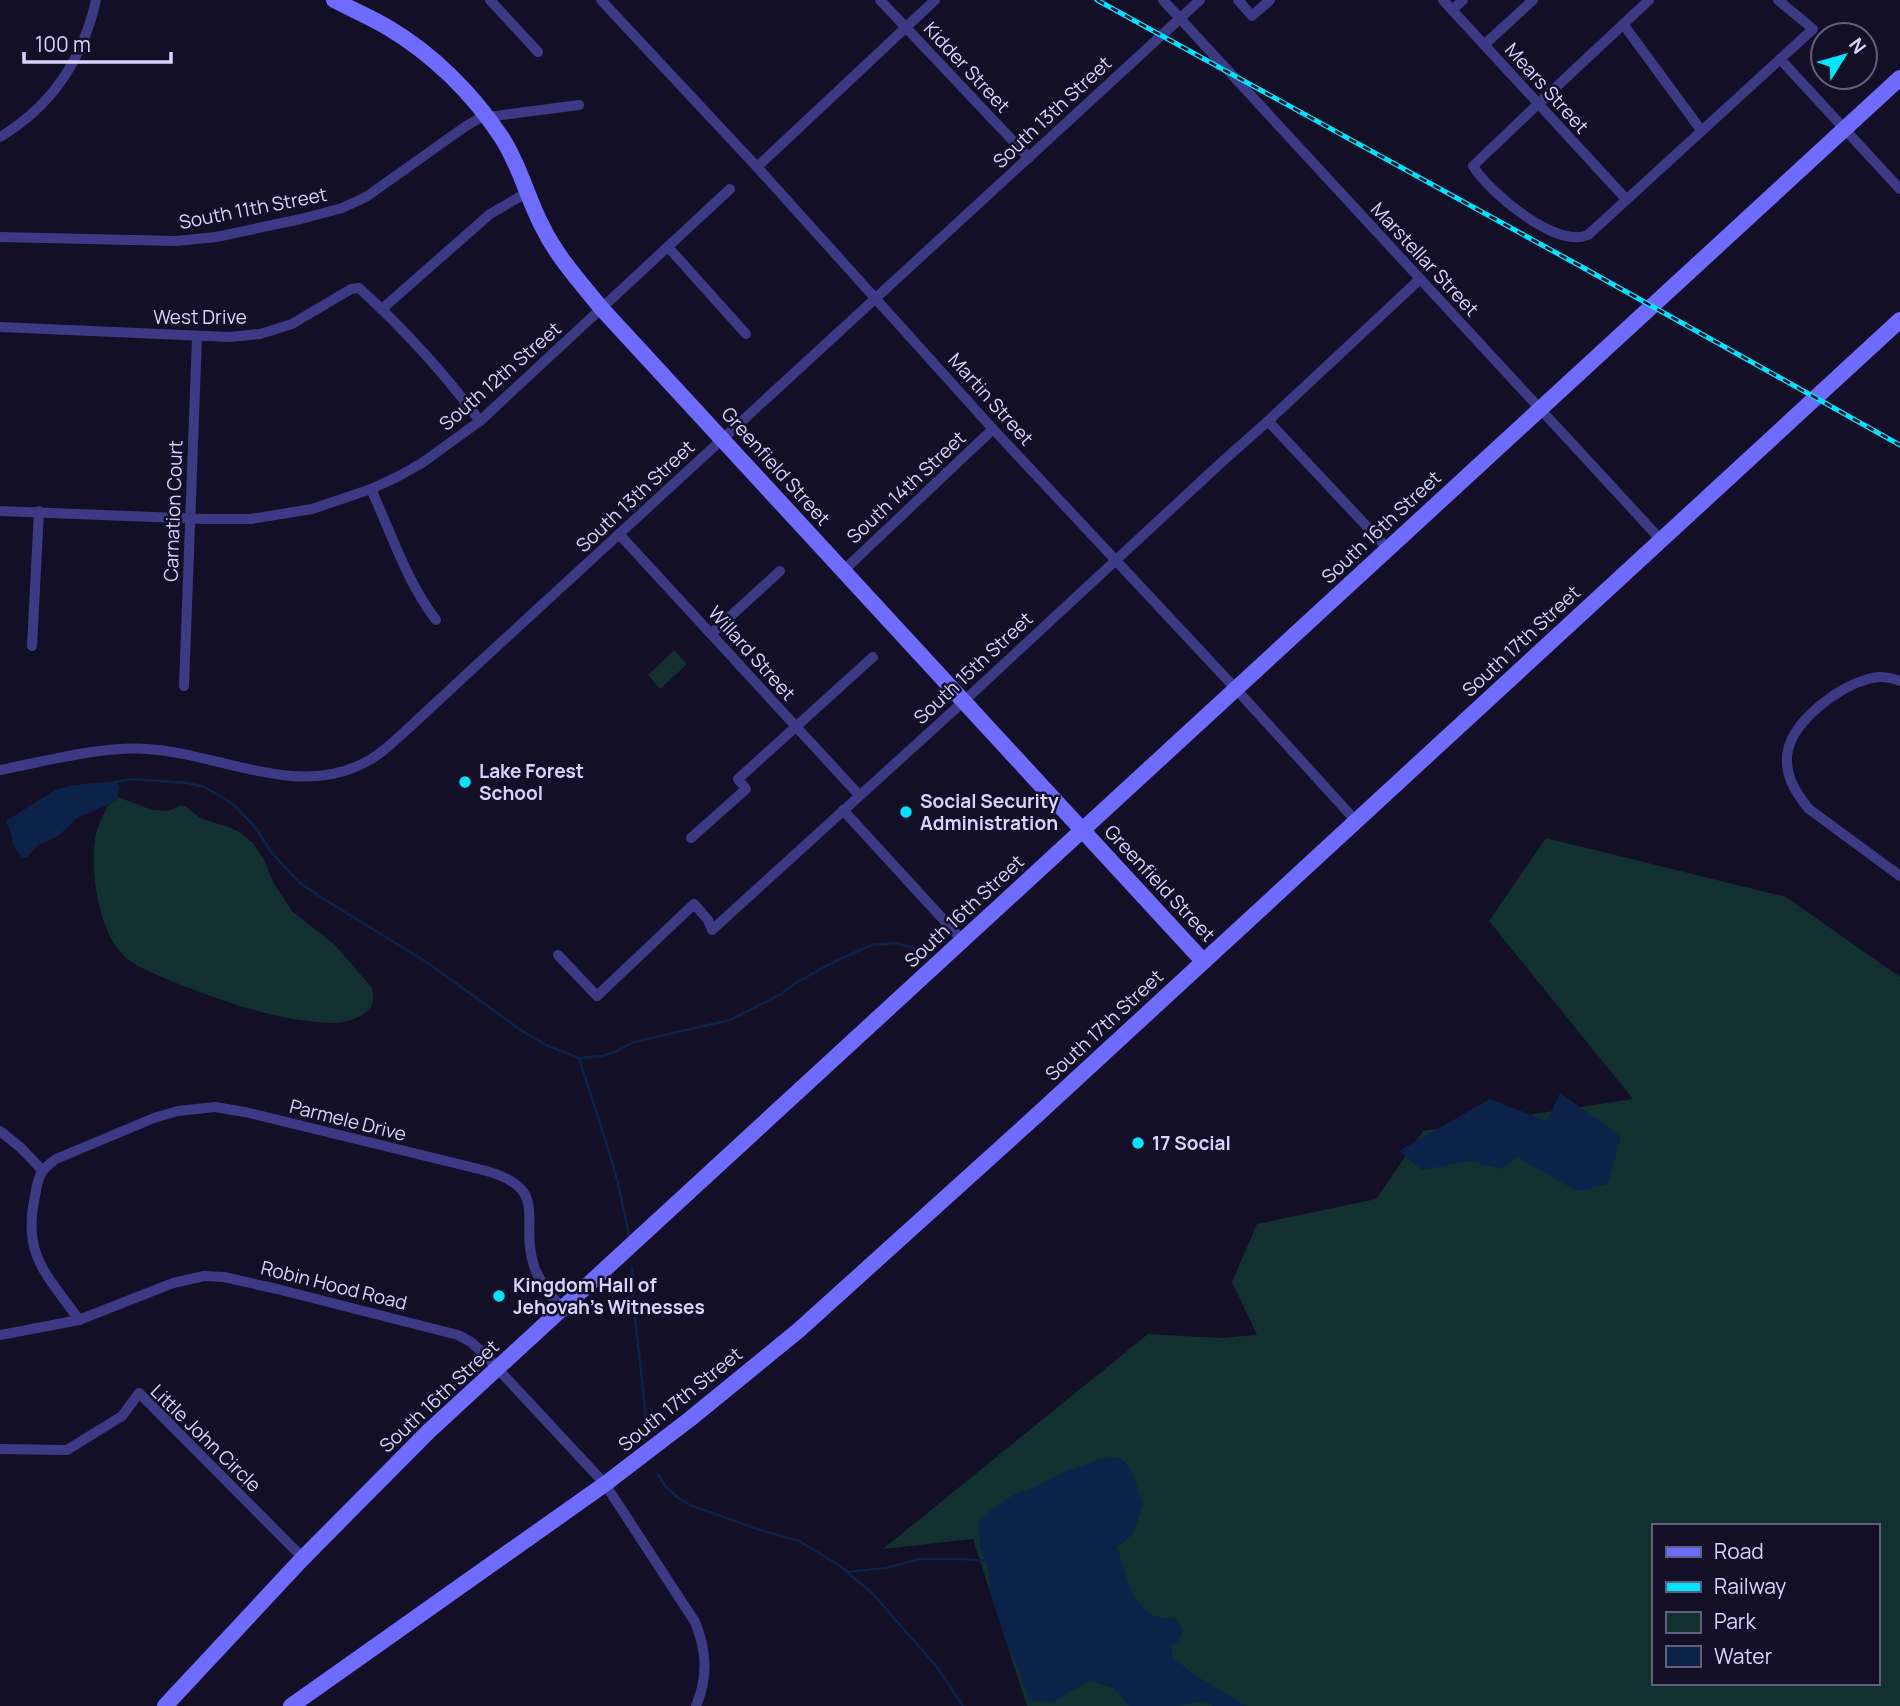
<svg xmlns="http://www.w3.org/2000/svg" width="1900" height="1706" font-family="Manrope,sans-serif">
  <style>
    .green { fill: #12302f; fill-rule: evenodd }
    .water { fill: #0c2248 }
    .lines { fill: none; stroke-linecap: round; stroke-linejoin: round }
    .stream { stroke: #0c2248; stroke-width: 2.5 }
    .minor { stroke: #3d3a85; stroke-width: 10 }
    .secondary { stroke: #6f6bff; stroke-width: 16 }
    .rail-casing { stroke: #00e5ff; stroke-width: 5 }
    .rail { stroke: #130f26; stroke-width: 2.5; stroke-dasharray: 8; stroke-linecap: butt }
    .poi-dot { fill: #00e5ff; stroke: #130f26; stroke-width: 2.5 }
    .labels { text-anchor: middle; stroke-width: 5; stroke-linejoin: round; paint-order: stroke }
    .street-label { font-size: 19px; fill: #d9d4ff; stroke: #130f26 }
    .poi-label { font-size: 19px; font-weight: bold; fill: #d9d4ff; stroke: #130f26; text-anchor: start }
  </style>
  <rect width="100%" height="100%" fill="#130f26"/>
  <g class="green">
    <path d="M674,650L687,664L660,689L648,675Z"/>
    <path d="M118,797L152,810L168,811L179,806H185L200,818L231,828L241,833L253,843L264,860L274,884L292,911L335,945L372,988C375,1001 373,1008 362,1015C354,1020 346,1022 337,1023C281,1023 222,1001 171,981C156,974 137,968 124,956C99,932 90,873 95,840C96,828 103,816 108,805L116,801Z"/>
    <path d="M1546,838L1786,897L1900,977V1706H1027L973,1539L883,1549L1148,1334L1220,1338L1257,1335L1232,1282L1257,1224L1376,1199L1423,1131L1633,1099L1489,921ZM1653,1526H1877V1683H1653Z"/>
  </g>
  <g class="water">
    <path d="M117,781L120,788L116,801L76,819L58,836L38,845L27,857H22C11,849 13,832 6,821L55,790L73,785Z"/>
    <path d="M1560,1093L1621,1136L1608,1184L1577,1191L1517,1157L1501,1169L1470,1161L1422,1170L1399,1151L1490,1099L1547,1121Z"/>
    <path d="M1120,1457L1132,1471L1143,1505L1133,1534L1117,1547C1124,1569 1133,1611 1158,1617C1163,1618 1169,1618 1174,1618L1183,1629L1179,1641L1171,1646L1173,1658L1195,1675L1246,1706H1213L1207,1701L1176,1706H1129L1114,1688L1089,1681L1052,1702L1030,1700L1004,1634L991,1596L988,1567L980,1547L979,1521L995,1507L1015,1494L1038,1486L1061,1473L1101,1459Z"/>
  </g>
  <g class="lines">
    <g class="stream">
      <path d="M115,782L132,779L188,783L204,787L224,798L234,805L256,828L271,852L300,883L322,898L428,963L522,1031L548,1046L579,1058L602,1056L617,1051L634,1042L730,1020L781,994L794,984L828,965L871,945L894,943L919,949"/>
      <path d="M579,1058L607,1145L618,1183L629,1235"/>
      <path d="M632,1267L634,1308L648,1436"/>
      <path d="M658,1474L665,1486L677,1497L690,1505L760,1530L799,1541L840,1566L873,1594L937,1667L963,1706"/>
      <path d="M847,1572L886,1568L920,1559H964L986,1561"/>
    </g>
    <g class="minor">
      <path d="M490,0L538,52"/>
      <path d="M601,0L757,167L993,429L1236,689L1356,821"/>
      <path d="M880,0L1029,158"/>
      <path d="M1163,0L1661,540"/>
      <path d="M1238,0L1252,16L1270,0"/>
      <path d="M1443,0L1626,199"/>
      <path d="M1649,0L1538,104L1473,166C1489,192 1556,249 1588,235L1813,29L1778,0"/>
      <path d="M1452,10L1463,0"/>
      <path d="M1623,24L1701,130"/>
      <path d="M1484,45L1533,0"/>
      <path d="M1780,59L1900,189"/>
      <path d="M0,137C52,106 83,58 96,0"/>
      <path d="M757,167L935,0"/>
      <path d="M0,237L176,241L216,237L301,219L342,208L366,197L466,126L480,118L579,105"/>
      <path d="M668,247L746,334"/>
      <path d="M382,309L490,214L528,192"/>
      <path d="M0,327L229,337L260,334L292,324L351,289L359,288C403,328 444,373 480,421"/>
      <path d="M1268,421L1388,549"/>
      <path d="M371,489C391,533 407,582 436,620"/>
      <path d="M0,511L204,519H251L312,509L371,489L397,477L422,463L480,421L730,189"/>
      <path d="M619,534L859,795"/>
      <path d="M843,571L993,429"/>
      <path d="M711,634L780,571"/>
      <path d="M32,646L39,511"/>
      <path d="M1900,681C1890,677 1878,676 1868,679C1839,687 1795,719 1788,750C1783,773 1795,792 1809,809L1900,876"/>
      <path d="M184,686L197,337"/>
      <path d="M0,770C46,761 101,746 147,749C218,753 292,797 360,765C380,756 395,740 411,726C430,708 450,690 469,672L1200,0"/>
      <path d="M843,810L963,941"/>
      <path d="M691,838L746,789L738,779L873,657"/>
      <path d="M558,955L597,996L694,904L708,920L712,930L964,701L1224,460L1267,422L1420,279"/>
      <path d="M0,1131L20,1147L42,1170"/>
      <path d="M79,1320C47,1274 22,1256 35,1196C38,1177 40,1170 56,1159L154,1118L178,1111L215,1107L245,1112L483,1170C554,1189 517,1219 535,1269C541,1284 552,1297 563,1309"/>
      <path d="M0,1335L79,1320L173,1283L204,1276L224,1277L277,1289L458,1335L471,1342L483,1353L605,1484L695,1622C707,1651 708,1677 696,1706"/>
      <path d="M0,1449L67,1450L122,1416L139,1393L303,1558"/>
    </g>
    <g class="secondary">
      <path d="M334,0C351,9 370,17 387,27C433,54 473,94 502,138C520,166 527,197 542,226C557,257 580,282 602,309L1203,961"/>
      <path d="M165,1706L303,1558L429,1431L1900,78"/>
      <path d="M291,1706L605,1484L690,1419L799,1330L1037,1115L1900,320"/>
    </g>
    <defs>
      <path id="rail" d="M1097,0L1582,267L1900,445"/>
    </defs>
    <use href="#rail" class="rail-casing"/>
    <use href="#rail" class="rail"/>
  </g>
  <g class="poi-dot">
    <circle cx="465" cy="782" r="7"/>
    <circle cx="906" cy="812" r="7"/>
    <circle cx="1138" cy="1143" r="7"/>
    <circle cx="499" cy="1296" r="7"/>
  </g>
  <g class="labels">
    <g class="street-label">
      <text transform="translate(967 67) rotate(47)" y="7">Kidder Street</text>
      <text transform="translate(1547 88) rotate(48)" y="7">Mears Street</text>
      <text transform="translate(1052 112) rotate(-43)" y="7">South 13th Street</text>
      <text transform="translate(253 208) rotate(-11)" y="7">South 11th Street</text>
      <text transform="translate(1425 259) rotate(47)" y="7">Marstellar Street</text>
      <text x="200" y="324">West Drive</text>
      <text transform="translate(500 376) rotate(-41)" y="7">South 12th Street</text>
      <text transform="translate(991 399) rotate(48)" y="7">Martin Street</text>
      <text transform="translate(776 466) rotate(48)" y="7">Greenfield Street</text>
      <text transform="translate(906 487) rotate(-43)" y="7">South 14th Street</text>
      <text transform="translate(635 496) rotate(-43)" y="7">South 13th Street</text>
      <text transform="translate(173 511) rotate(-88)" y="7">Carnation Court</text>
      <text transform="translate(1381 527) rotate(-43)" y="7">South 16th Street</text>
      <text transform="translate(1521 641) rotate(-43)" y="7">South 17th Street</text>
      <text transform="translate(752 653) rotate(48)" y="7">Willard Street</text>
      <text transform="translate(973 668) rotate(-43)" y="7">South 15th Street</text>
      <text transform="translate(1160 883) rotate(47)" y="7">Greenfield Street</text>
      <text transform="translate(964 911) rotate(-43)" y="7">South 16th Street</text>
      <text transform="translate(1104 1025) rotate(-43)" y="7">South 17th Street</text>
      <text transform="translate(348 1120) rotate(14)" y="7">Parmele Drive</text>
      <text transform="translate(334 1285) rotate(14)" y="7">Robin Hood Road</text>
      <text transform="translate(439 1396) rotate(-43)" y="7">South 16th Street</text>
      <text transform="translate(680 1399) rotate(-39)" y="7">South 17th Street</text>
      <text transform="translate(206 1438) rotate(44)" y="7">Little John Circle</text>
    </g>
    <g class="poi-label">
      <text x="479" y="778">Lake Forest<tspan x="479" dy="22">School</tspan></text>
      <text x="920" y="808">Social Security<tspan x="920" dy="22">Administration</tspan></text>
      <text x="1152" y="1150">17 Social</text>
      <text x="513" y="1292">Kingdom Hall of<tspan x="513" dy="22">Jehovah’s Witnesses</tspan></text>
    </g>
  </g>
  <rect x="1652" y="1524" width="228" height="161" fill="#130f26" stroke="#625e7d" stroke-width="2"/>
  <rect x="1666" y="1547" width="35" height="10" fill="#6f6bff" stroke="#625e7d" stroke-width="2"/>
  <text x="1714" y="1559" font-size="21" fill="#d9d4ff">Road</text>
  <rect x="1666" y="1582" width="35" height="10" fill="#00e5ff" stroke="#625e7d" stroke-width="2"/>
  <text x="1714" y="1594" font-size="21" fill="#d9d4ff">Railway</text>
  <rect x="1666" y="1612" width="35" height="21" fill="#12302f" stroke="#625e7d" stroke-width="2"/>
  <text x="1714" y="1629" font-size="21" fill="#d9d4ff">Park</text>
  <rect x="1666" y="1646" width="35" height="21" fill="#0c2248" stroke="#625e7d" stroke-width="2"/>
  <text x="1714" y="1664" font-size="21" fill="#d9d4ff">Water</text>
  <g transform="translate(1844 56) rotate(53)"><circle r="33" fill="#130f26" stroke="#625e7d" stroke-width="2"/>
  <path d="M0-5L12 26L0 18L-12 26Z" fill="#00e5ff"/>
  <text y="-10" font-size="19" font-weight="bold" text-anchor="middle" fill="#d9d4ff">N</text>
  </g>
  <path d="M24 52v10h147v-10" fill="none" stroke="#d9d4ff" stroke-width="3.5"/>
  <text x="35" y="52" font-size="21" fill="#d9d4ff" stroke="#130f26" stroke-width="5" paint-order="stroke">100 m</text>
</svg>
